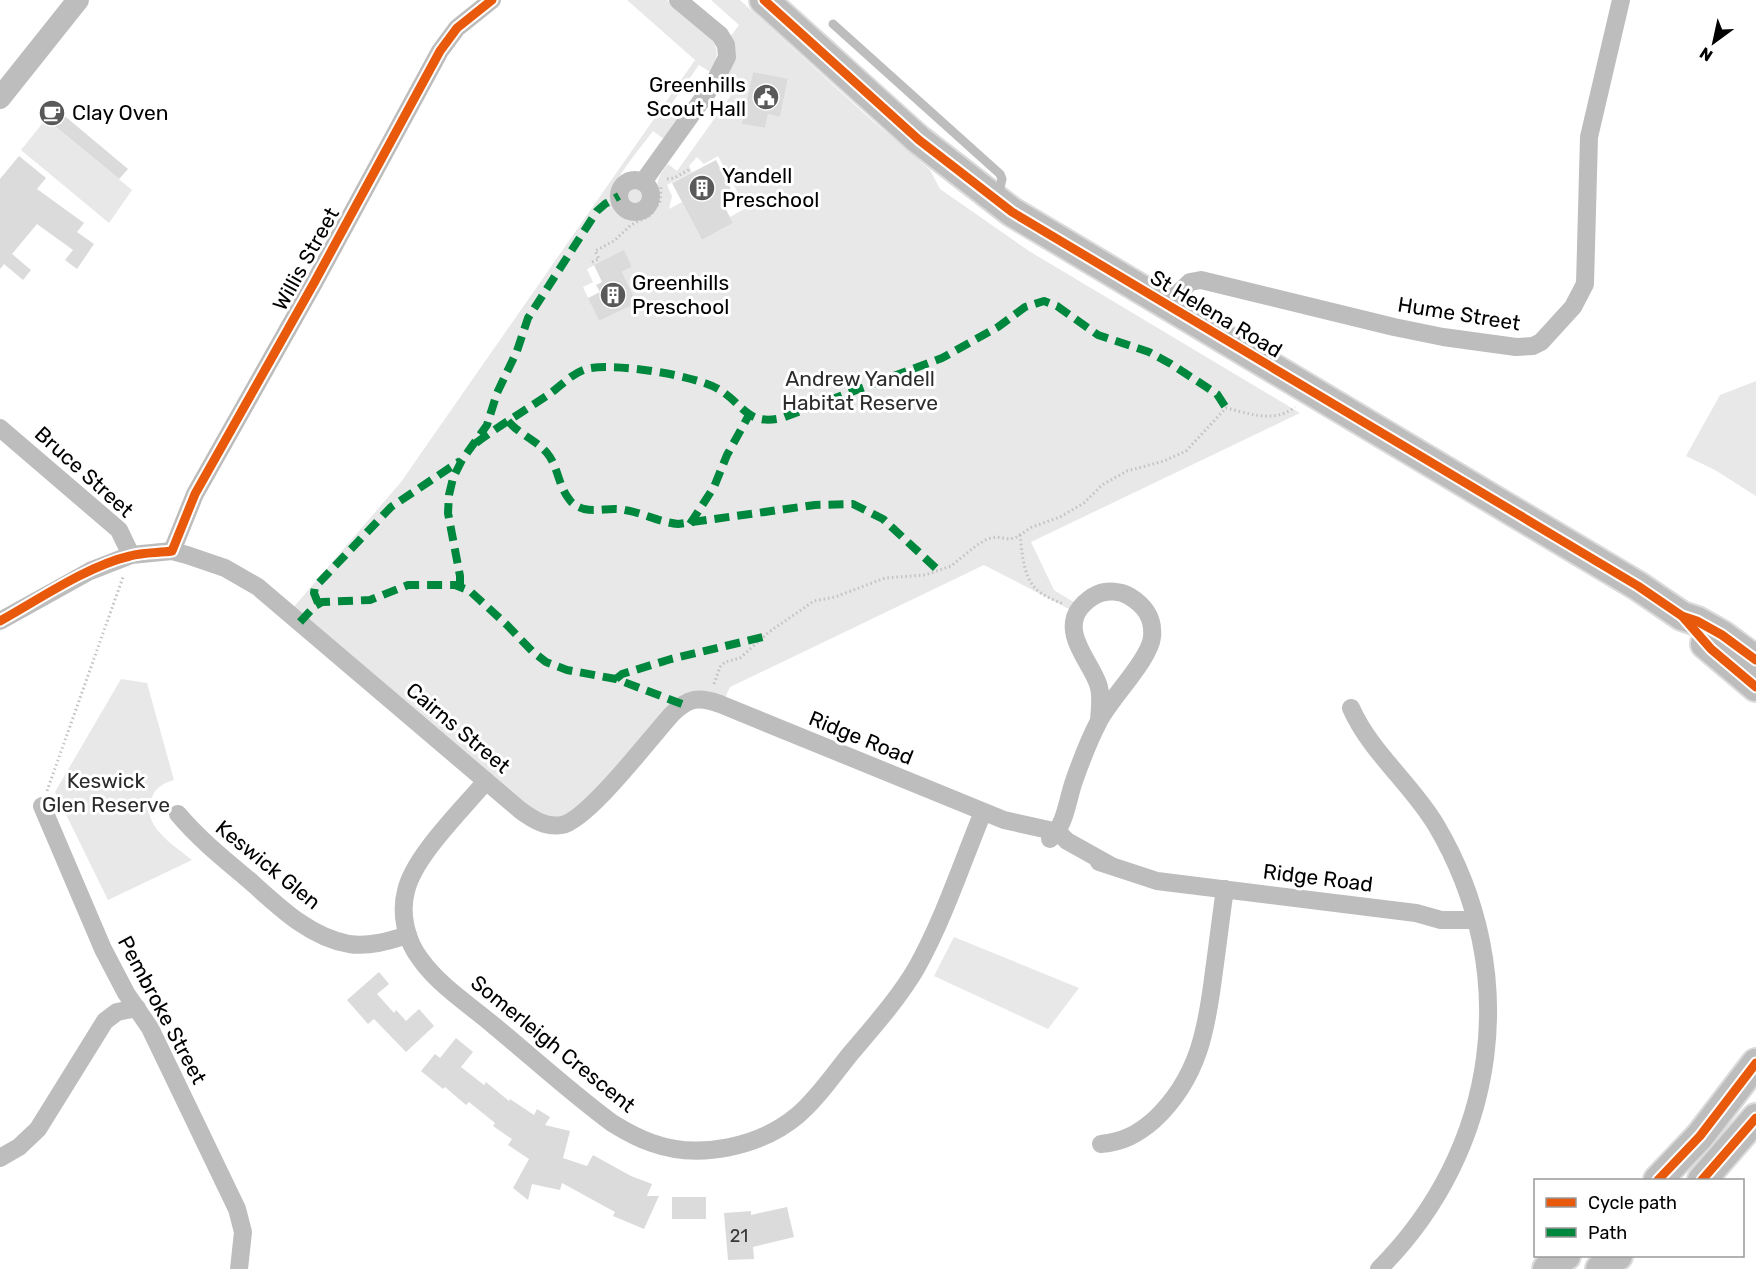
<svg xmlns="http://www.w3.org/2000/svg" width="1756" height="1269" font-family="Rubik,sans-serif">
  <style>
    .green { fill: #e8e8e8; fill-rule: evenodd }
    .building { fill: #dbdbdb }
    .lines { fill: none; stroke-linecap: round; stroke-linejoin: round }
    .primary-casing { stroke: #dbdbdb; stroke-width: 32 }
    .path { stroke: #c2c2c2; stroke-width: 3; stroke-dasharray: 1.5 3; stroke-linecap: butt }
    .service { stroke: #bdbdbd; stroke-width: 9 }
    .minor { stroke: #bdbdbd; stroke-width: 18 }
    .tertiary { stroke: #bdbdbd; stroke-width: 22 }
    .primary { stroke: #bdbdbd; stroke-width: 28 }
    .quiet { stroke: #00873e; stroke-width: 8; stroke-dasharray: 15 8; stroke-linecap: butt }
    .cycleway-casing { stroke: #fff; stroke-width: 13 }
    .cycleway { stroke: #e8590c; stroke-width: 9 }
    .labels { text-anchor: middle; stroke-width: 6; stroke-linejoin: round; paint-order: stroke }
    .number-label { font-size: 18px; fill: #373737 }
    .poi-label { font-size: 21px; fill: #000; stroke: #fff; text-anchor: start }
    .street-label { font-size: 21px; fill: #000; stroke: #fff }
    .park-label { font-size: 21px; fill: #2c2c2c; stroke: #fff }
  </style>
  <rect width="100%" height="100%" fill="#fff"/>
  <g class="green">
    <path d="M627,0H667L711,38C720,51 717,58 710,72L699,65L670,106L681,114L664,139L653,131C643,145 615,177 612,193C606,215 638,227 652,211C661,201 656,191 658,180C660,174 664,169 668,164L677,171L737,87L727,78L734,62L730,37L739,25L711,0H740L866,115L930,170L940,189L1029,251L1300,413L1031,542L1054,590L1075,603L1071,610L984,565L730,687L725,698L707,692L589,800L567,818H542L292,609L401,482L695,60ZM753,72L788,80L780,116L768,114L765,128L743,124ZM718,156L746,208L730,217L733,223L702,240L682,202L669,209L672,196L667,185L692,172L689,166L697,157L704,164ZM624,251L632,267L622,272L637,303L599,321L583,287L593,282L587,269Z"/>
    <path d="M46,119L132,190L109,223L21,150Z"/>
    <circle cx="635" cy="196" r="8"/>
    <path d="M1756,381V496L1715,470L1686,456L1720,395Z"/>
    <path d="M121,679L147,683L174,780C164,783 156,787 152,797C139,825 174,845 192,860L108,900L55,792Z"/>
    <path d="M954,937L1079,988L1048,1029L934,976Z"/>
  </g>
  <g class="building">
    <path d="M753,72L788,79L780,117L768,114L765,128L742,124Z"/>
    <path d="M54,107L128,169L119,179L45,118Z"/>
    <path d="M19,156L46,178L37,189L84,223L77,232L94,244L77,269L65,260L73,250L37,224L12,254L31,270L23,280L4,264L0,269V179Z"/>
    <path d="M716,160L733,193L721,200L733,223L702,240L672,183Z"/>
    <path d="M624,250L632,267L622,272L637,303L599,321L588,298L600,292L596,285L602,282L594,265Z"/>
    <path d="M379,972L389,984L377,994L394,1013L396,1010L406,1021L419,1009L434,1026L406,1052L374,1019L368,1024L347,1000Z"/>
    <path d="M456,1038L473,1052L461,1067L484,1085L486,1082L509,1101L510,1099L534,1115L537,1109L550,1117L545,1125L570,1131L563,1158L587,1166L593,1155L631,1176L652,1184L647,1196H659L644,1229L613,1216L615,1212L562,1183L560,1190L532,1184L528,1200L513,1188L529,1159L508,1145L512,1139L493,1126L495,1123L469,1102L466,1105L445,1087L443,1089L421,1071L435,1054L440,1058Z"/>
    <rect x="672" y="1197" width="34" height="22"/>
    <path d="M787,1207L794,1237L753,1247L754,1259L728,1260L724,1213L751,1211V1215Z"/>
  </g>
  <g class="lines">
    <defs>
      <g id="primary">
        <path d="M764,0L919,140L1012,212L1638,586L1682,616L1697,621L1722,635L1756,660"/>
        <path d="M1705,644L1756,687"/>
        <path d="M1658,1180L1700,1136L1756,1063"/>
        <path d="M1702,1180L1756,1118"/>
        <path d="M1547,1269L1566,1256"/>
        <path d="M1600,1269L1618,1256"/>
      </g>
    </defs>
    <use href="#primary" class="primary-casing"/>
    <g class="path">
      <path d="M667,179L674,178L690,169"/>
      <path d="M592,262L599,259L595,251L614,241L631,225L651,215L660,201L661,185"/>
      <path d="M1020,535C1022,552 1023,577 1037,590C1044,596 1054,600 1063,604"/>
      <path d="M714,684L720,667L725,662L740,658L769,632L814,601L835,597L885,578L925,575L951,566L977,545L987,539L996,537L1009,539L1015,538L1032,527L1060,517L1084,503L1102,485L1127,471L1164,461L1186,451L1226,408C1248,413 1274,424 1295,407"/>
      <path d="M47,791L123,577"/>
    </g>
    <path class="service" d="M833,24L1000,174L1002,179L998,196"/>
    <g class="minor">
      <circle cx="635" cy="196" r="16"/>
      <path d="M643,182L714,83L727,57L726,45L720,35L678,0"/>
      <path d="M1166,305L1190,282L1201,280L1394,327L1443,337L1516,347L1533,346L1541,342L1573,307L1585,284L1589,137L1621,0"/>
      <path d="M0,428L119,530L131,555"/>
      <path d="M172,551L195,494L314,283L440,51L457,28L492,0"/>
      <path d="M0,621L90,571L131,555L172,551L187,555L225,568L258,587L520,810C532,819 546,828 562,825C588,820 651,737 672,714C688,698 698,696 720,704L1004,820L1058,832L1067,841L1110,865"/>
      <path d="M1351,708C1371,753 1411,783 1436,825C1523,972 1499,1149 1379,1269"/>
      <path d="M486,781C462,810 414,856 406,891C400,914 406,941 421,960C439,985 468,1004 492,1024C532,1057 570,1092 612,1123C625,1131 637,1138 652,1143C699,1160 760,1147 798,1115C818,1098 834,1074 851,1053C874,1026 899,998 917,967C944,918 962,863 983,812"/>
      <path d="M42,806L103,949L126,993L150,1028L237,1209L243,1232L239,1269"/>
      <path d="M178,814C199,839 224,859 249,880C278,906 309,937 349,944C369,947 389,941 408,935"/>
      <path d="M1050,839C1066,824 1067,801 1074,781C1081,761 1089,740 1099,721C1110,699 1150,659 1152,637C1154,617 1144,605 1129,596C1121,591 1107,590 1098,594C1091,597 1085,602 1080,608C1061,633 1090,661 1098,684C1102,695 1100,708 1099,720"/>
      <path d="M1099,862L1157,881L1416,913L1441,920H1475"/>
      <path d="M1101,1144C1123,1142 1138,1134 1154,1120C1199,1078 1207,1028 1214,971C1218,943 1221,916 1225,889"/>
      <path d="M0,1158L19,1147L38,1129L105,1021L117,1012L137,1008"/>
    </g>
    <path class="tertiary" d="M0,98L78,0"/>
    <use href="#primary" class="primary"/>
    <g class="quiet">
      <path d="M508,421C519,434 536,440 547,453C558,466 558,485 569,499C572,504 578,507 584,509C597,512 611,507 625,510C643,513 659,522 678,524L815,505L853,504L883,519L939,571"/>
      <path d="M476,443C499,426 524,411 548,395C560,387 572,373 586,369C611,362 697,375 720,390C744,405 747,426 782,418L942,358L998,327L1025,307L1044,301L1057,306L1098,335L1149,352L1171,364L1217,394L1226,408"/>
      <path d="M690,524L714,487L727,455L749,415"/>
      <path d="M460,586V576L448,513L449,495L453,478L462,460L487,425L497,393L517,351L528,318L597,211L605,204L619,196"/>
      <path d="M318,603L314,593L315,587L391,507L460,461"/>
      <path d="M300,622L315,606L322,602L370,600L408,585H455L470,591L507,625L533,652L546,662L567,670L616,679L682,704"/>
      <path d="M616,679L622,674L671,659L763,637"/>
    </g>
    <defs>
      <g id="cycleway">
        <path d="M764,0L919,140L1012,212L1638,586L1682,616L1697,621L1722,635L1756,660"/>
        <path d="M1683,617L1711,649L1756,687"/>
        <path d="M0,621C38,600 87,566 130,556C143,552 158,553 172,551L195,494L314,283L440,51L457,28L492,0"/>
        <path d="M1658,1180L1700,1136L1756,1063"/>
        <path d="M1702,1180L1756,1118"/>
      </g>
    </defs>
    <use href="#cycleway" class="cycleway-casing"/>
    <use href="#cycleway" class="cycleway"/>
  </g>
  <defs>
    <symbol id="civic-disc" viewBox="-11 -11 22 22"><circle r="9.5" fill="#595959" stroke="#fff"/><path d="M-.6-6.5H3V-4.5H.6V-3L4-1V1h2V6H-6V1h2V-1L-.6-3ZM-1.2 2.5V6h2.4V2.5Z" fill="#fff"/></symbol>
    <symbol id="cafe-disc" viewBox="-11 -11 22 22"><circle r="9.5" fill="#595959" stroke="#fff"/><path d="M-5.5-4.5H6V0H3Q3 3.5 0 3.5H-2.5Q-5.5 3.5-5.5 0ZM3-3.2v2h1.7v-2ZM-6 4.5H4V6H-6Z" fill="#fff"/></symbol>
    <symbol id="building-disc" viewBox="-11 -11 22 22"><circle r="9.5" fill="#595959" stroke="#fff"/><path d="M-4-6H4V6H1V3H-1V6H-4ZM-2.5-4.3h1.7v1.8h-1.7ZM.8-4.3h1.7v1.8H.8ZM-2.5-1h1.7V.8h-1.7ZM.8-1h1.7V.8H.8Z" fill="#fff"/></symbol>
  </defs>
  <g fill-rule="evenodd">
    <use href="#civic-disc" x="751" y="82" width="30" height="30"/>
    <use href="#cafe-disc" x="37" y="98" width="30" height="30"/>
    <use href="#building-disc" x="687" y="173" width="30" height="30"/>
    <use href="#building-disc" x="598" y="280" width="30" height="30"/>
  </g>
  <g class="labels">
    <g class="number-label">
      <text x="739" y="1242">21</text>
    </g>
    <g class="poi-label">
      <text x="746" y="92" text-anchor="end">Greenhills<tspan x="746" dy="24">Scout Hall</tspan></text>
      <text x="72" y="120">Clay Oven</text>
      <text x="722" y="183">Yandell<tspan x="722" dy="24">Preschool</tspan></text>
      <text x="632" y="290">Greenhills<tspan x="632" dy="24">Preschool</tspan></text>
    </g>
    <g class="street-label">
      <text transform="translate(306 259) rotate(-61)" y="7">Willis Street</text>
      <text transform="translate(1216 314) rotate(31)" y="7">St Helena Road</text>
      <text transform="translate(1459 314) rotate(9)" y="7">Hume Street</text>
      <text transform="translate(84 472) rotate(42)" y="7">Bruce Street</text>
      <text transform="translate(458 728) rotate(40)" y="7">Cairns Street</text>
      <text transform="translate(861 738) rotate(22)" y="7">Ridge Road</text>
      <text transform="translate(268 865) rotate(39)" y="7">Keswick Glen</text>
      <text transform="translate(1318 878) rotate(7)" y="7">Ridge Road</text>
      <text transform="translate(162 1010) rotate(62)" y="7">Pembroke Street</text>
      <text transform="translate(553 1044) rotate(39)" y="7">Somerleigh Crescent</text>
    </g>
    <g class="park-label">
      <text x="860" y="386">Andrew Yandell<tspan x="860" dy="24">Habitat Reserve</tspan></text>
      <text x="106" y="788">Keswick<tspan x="106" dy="24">Glen Reserve</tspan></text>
    </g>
  </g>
  <rect x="1534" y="1179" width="210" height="78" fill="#ffffff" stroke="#999999" stroke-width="1.5"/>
  <rect x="1546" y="1198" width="30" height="9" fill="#e8590c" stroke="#999999" stroke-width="1.5"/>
  <text x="1588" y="1209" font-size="18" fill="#000000">Cycle path</text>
  <rect x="1546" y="1228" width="30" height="9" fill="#00873e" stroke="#999999" stroke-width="1.5"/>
  <text x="1588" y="1239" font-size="18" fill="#000000">Path</text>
  <g transform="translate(1714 42) rotate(213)" stroke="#ffffff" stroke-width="4.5" paint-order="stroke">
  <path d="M0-4.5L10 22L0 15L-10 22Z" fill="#000000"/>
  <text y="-9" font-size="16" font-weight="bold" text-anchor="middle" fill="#000000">N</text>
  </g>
</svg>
